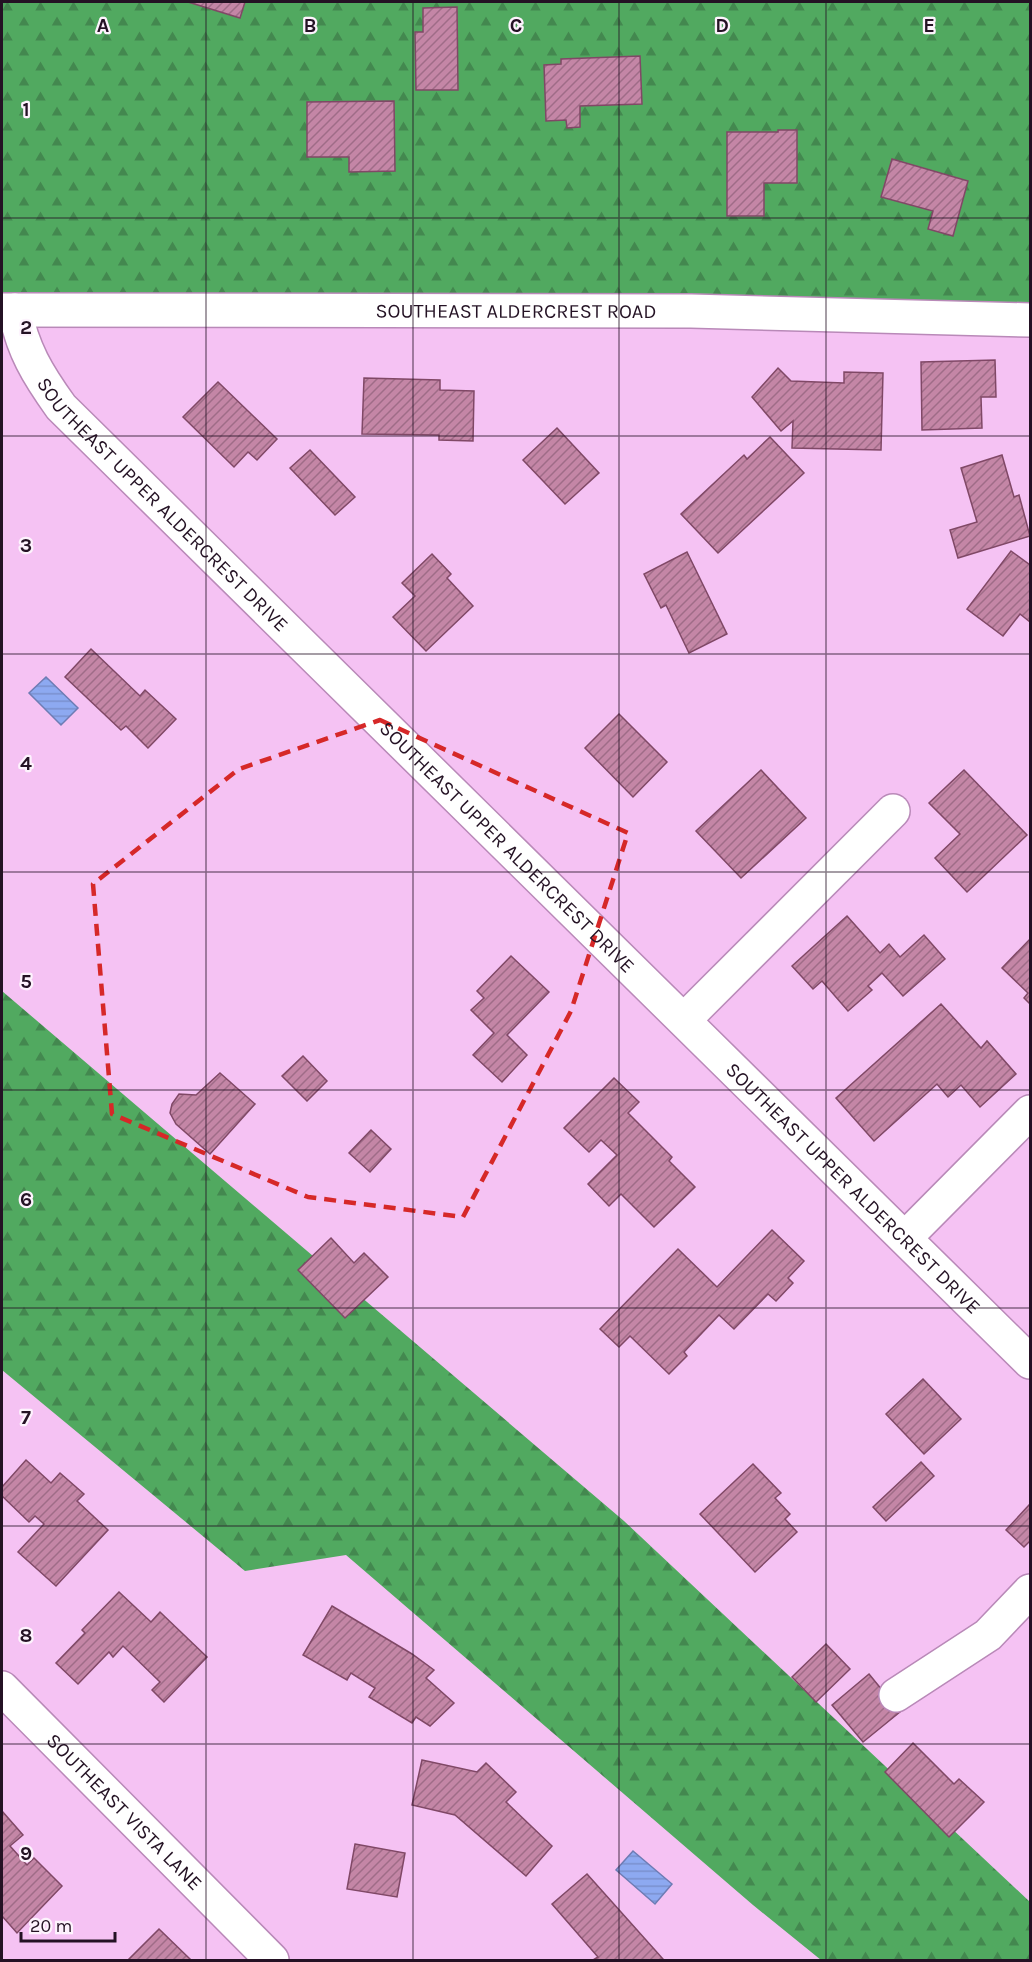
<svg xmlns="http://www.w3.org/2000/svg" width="1032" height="1962" font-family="Karla,sans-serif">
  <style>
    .forest { fill: url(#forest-firs) }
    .water { fill: url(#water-rules); stroke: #6e7cb4; stroke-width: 1.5 }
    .building { fill: url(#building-hatch); stroke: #804866; stroke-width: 1.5 }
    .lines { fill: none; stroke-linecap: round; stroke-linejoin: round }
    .minor-casing { stroke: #b989b8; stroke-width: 36 }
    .minor { stroke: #fff; stroke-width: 33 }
    .marked { fill: none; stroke: #d62828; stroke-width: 4.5; stroke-dasharray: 12 8; stroke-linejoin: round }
    .grid { fill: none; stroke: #241224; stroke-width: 1.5; stroke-opacity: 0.55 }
    .labels { text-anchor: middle; stroke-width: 4.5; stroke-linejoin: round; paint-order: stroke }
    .street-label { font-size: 20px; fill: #241224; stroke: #fdf3fd }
    .grid-label { font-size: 20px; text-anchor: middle; font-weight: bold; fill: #241224; stroke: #fdf3fd; stroke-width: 4.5; stroke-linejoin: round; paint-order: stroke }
  </style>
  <defs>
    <pattern id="forest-firs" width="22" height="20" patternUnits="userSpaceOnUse" patternTransform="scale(1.5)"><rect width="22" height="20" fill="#51a960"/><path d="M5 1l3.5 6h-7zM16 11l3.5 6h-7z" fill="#43884f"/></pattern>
    <pattern id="water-rules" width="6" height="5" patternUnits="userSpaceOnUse" patternTransform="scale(1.5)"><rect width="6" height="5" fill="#8da9f1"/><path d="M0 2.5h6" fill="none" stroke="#7a90ce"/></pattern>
    <pattern id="building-hatch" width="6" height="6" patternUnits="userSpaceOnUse" patternTransform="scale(1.5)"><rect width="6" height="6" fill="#c486a6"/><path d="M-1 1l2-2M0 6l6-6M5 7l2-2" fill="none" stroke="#9f6c87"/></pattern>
  </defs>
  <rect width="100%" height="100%" fill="#f5c2f3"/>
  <g class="forest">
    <path d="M2,2H1030V305L2,298Z"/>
    <path d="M2,991L624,1521L1030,1902V1960H821L753,1905L346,1555L245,1571L2,1370Z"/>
  </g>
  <g class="water">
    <path d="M46,677L78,708L61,725L29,693Z"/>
    <path d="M633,1851L672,1884L655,1904L616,1870Z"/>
  </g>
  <g class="building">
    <path d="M188,2H245L240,18Z"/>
    <path d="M457,7L458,90H416L415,32H423V8Z"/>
    <path d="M640,56L642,104L580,106V127L567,128L566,120L546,121L544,65L561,64V59Z"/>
    <path d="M394,101L395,171L349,172V157H307V102Z"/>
    <path d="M778,130H797V183H764V216H727V132H778Z"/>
    <path d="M892,159L968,181L953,236L928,229L933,211L881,197Z"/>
    <path d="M995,360L996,397H981L982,428L922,430L921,362Z"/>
    <path d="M778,368L791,381L844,383V372L883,373L881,450L792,448L793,421L781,431L752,397Z"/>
    <path d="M364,378L440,380V390L474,391L473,441L439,440V435L362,434Z"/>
    <path d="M218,382L277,439L257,460L248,452L234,467L183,417Z"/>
    <path d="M557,428L599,473L565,504L523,460Z"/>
    <path d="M770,437L804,473L718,553L681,514L744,455L747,459Z"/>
    <path d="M310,450L355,497L335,515L290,468Z"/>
    <path d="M1002,455L1014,497L1019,495L1030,536L958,558L950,530L977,522L961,468Z"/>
    <path d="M1011,551L1030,565V622L1020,614L1003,636L967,609Z"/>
    <path d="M687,552L727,634L689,653L666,605L661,608L644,574Z"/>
    <path d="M432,554L451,574L447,578L473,606L426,651L393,617L415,596L402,583Z"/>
    <path d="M91,649L140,696L145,690L176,719L148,748L126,726L121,730L65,677Z"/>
    <path d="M619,714L667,762L633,797L585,748Z"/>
    <path d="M761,770L806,818L741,878L696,831Z"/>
    <path d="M964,770L1027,835L967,892L935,858L960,834L929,803Z"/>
    <path d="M847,916L880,953L889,944L900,957L924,935L945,959L903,996L882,973L868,986L872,990L848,1011L822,981L813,989L792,966Z"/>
    <path d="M1030,939V1004L1024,998L1028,993L1002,968Z"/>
    <path d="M511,956L549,992L507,1035L527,1055L502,1082L473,1055L494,1033L471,1010L484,998L477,991Z"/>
    <path d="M941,1004L981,1048L987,1041L1016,1074L980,1107L961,1085L948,1097L937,1084L874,1141L836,1098Z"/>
    <path d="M303,1056L327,1081L307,1101L282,1076Z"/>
    <path d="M220,1073L255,1104L210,1154L176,1124L170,1113L172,1104L179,1094L196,1095Z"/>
    <path d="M614,1078L639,1102L628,1113L672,1157L669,1161L695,1187L654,1227L621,1194L609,1206L588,1184L617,1155L601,1140L589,1152L564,1128Z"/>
    <path d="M371,1130L391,1149L370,1172L349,1153Z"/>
    <path d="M772,1230L804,1261L788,1278L793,1283L776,1301L768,1294L734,1329L719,1315L684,1352L687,1356L669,1374L630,1336L619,1347L600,1329L678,1249L717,1287Z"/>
    <path d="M331,1238L354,1263L364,1253L388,1277L345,1318L298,1270Z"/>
    <path d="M923,1379L961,1419L924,1454L886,1414Z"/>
    <path d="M26,1460L51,1483L60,1473L84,1494L77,1501L108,1530L56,1586L18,1552L44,1524L35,1516L29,1522L2,1496V1487Z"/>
    <path d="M921,1462L934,1476L886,1521L873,1507Z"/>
    <path d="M753,1464L781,1493L775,1498L790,1514L785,1519L797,1532L755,1572L700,1514Z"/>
    <path d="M1030,1504V1541L1024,1547L1006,1530Z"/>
    <path d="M119,1592L151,1622L160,1612L207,1657L164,1702L152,1690L160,1682L123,1646L113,1657L109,1652L78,1684L56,1663L85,1633L82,1630Z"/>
    <path d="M332,1606L412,1654L434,1670L426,1678L454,1703L430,1726L416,1717L412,1723L369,1697L375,1688L351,1673L347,1680L303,1655Z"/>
    <path d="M826,1644L850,1669L816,1702L792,1677Z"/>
    <path d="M869,1674L900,1712L863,1742L832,1705Z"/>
    <path d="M913,1743L954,1784L959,1779L984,1802L949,1837L885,1772Z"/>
    <path d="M422,1760L477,1772L486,1763L516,1792L506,1802L552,1846L526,1876L455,1815L412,1805Z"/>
    <path d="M2,1811L23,1835L10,1846L27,1865L34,1858L62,1886L17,1933L2,1916Z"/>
    <path d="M355,1844L405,1853L397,1897L347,1889Z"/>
    <path d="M587,1874L663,1959L661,1960H593L598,1957L552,1904Z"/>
    <path d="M159,1929L191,1960H128Z"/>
  </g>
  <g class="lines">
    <defs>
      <g id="minor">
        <path id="s1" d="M2,310L691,311L1030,320"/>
        <path id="s2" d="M15,310C22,349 38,375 61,407L1030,1362"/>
        <path d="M684,1020L893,811"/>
        <path d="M905,1238L1030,1112"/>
        <path id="s3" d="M2,1688L272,1960"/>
        <path d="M896,1695L988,1635L1030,1591"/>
      </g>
    </defs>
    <use href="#minor" class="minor-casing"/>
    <use href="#minor" class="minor"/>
  </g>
  <path class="marked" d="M380,720L628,833L571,1011L463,1217L308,1197L112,1114L93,884L239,769Z"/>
  <path class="grid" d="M206,2V1960M413,2V1960M619,2V1960M826,2V1960M2,218H1030M2,436H1030M2,654H1030M2,872H1030M2,1090H1030M2,1308H1030M2,1526H1030M2,1744H1030"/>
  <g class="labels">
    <g class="street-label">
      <text dy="7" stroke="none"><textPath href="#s1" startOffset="514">SOUTHEAST ALDERCREST ROAD</textPath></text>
      <text dy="7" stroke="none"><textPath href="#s2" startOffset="249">SOUTHEAST UPPER ALDERCREST DRIVE</textPath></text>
      <text dy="7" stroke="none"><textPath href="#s2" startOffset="735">SOUTHEAST UPPER ALDERCREST DRIVE</textPath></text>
      <text dy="7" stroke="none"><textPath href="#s2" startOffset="1221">SOUTHEAST UPPER ALDERCREST DRIVE</textPath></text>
      <text dy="7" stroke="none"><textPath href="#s3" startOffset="174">SOUTHEAST VISTA LANE</textPath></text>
    </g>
  </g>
  <g class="grid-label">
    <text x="103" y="32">A</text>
    <text x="310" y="32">B</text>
    <text x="516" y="32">C</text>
    <text x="722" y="32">D</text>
    <text x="929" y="32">E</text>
    <text x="26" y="116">1</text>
    <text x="26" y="334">2</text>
    <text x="26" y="552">3</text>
    <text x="26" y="770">4</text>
    <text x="26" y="988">5</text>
    <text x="26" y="1206">6</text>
    <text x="26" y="1424">7</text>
    <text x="26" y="1642">8</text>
    <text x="26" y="1860">9</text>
  </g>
  <rect width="1032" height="1962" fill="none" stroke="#241224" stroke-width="6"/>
  <path d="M21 1932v9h94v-9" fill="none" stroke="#241224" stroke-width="3"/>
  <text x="30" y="1932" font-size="18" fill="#241224" stroke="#fdf3fd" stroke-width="4.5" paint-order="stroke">20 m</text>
</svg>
